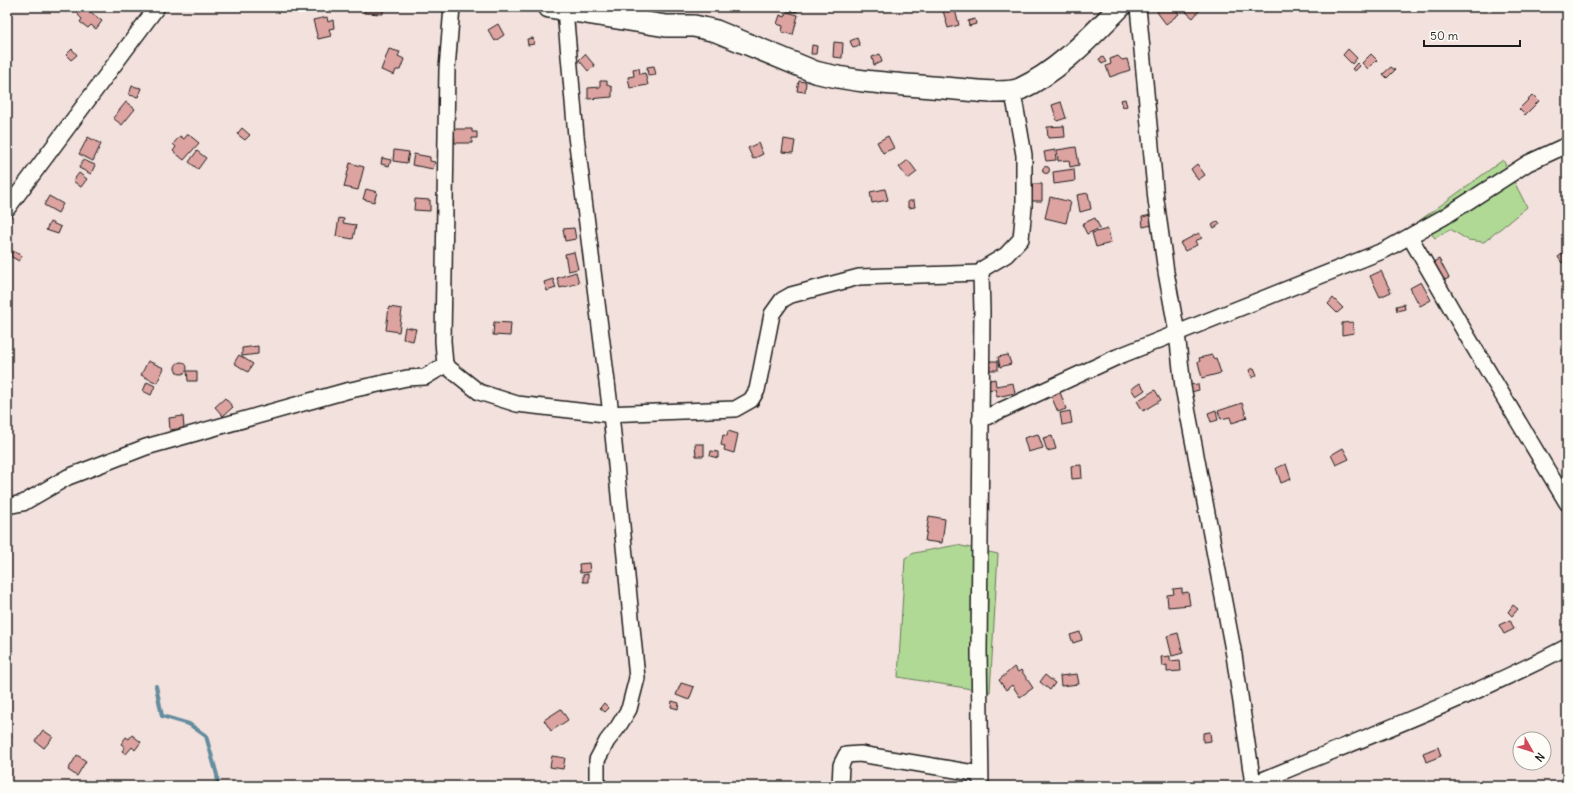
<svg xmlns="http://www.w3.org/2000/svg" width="1574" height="793" font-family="Delius,sans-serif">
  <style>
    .green { fill: #b0d995; stroke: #667a58 }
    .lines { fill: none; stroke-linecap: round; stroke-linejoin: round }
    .stream { stroke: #638d9e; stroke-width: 4 }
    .building { fill: #dda3a0; stroke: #1c1c1c }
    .street-casing { stroke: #1c1c1c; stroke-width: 18 }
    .secondary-casing { stroke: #1c1c1c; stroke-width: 24 }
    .street { stroke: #fdfcf7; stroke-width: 15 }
    .secondary { stroke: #fdfcf7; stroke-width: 21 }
  </style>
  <rect width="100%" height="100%" fill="#f3e1dd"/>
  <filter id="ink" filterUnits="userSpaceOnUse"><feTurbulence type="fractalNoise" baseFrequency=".025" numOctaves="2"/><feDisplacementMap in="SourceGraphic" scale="8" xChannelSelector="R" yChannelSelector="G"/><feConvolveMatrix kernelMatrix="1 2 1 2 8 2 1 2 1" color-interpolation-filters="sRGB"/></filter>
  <g filter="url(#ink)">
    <g class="green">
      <path d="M1503,160L1527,207L1484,242L1468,240L1450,229L1435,238L1419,221Z"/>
      <path d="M957,545L998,554L990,692L898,677L905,558L914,553Z"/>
    </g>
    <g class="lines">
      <path class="stream" d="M156,686L162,716L189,724L206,736L217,775L218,786"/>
    </g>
    <g class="building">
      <path d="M84,7L102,21L96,29L91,25L88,28L80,22L82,19L78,15Z"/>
      <path d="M365,7H383V14L364,13Z"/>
      <path d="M787,7H798L797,12L786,10Z"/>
      <path d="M942,7H949L950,11L955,10L959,25L948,28Z"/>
      <path d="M1163,7H1173L1179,14L1166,24L1157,12Z"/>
      <path d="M1190,7H1195L1199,11L1193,18L1186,12Z"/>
      <path d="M787,12L798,15L793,35L782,32L783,26L777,24L780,15L785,17Z"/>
      <path d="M327,17L328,22L333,20L334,28L329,29L331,36L318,39L313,20Z"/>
      <path d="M975,19L976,24L969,26L968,21Z"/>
      <path d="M498,24L504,35L495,41L488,30Z"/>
      <path d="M533,38L534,44L528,45L527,39Z"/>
      <path d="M857,38L860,46L853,48L850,41Z"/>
      <path d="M834,42L843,43L842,58L833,57Z"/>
      <path d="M812,45L817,46L816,54H811Z"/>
      <path d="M72,49L77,55L71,60L66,55Z"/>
      <path d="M389,49L400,52L398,56L404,59L400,70H396L394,75L381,70Z"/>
      <path d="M1348,49L1357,58L1352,64L1343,55Z"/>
      <path d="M585,54L595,66L588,71L579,60Z"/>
      <path d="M880,54L882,62L874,65L872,57Z"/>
      <path d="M1371,54L1377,60L1368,69L1362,63Z"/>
      <path d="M1118,56L1122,60L1127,59L1130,70L1110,77L1106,66L1111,64L1110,59Z"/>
      <path d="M1103,57L1106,62L1102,64L1099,59Z"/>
      <path d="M1357,63L1360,66L1355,71L1352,69Z"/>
      <path d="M654,66L656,75L648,76L647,67Z"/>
      <path d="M1391,67L1395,70L1387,78L1383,74Z"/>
      <path d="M639,68L640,74L645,73L648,85L630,88L628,77L634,76L633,69Z"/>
      <path d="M600,81H607V85L612,87V97L588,99V88L600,87Z"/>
      <path d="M799,81L806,82L805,92L797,91Z"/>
      <path d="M132,86L141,88L138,97L129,95Z"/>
      <path d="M1533,95L1539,101L1525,115L1519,109Z"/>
      <path d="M1125,99L1127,106L1123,107L1121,100Z"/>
      <path d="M126,102L135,109L122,125L113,118Z"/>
      <path d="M1061,102L1066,118L1057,121L1052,105Z"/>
      <path d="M1064,126L1065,137L1048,138L1047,127Z"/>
      <path d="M242,128L250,135L245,140L237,134Z"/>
      <path d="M454,129H472V132H477V138H472V143H455Z"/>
      <path d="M188,134L199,143L184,160L173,151L176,147L173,144L180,136L184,139Z"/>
      <path d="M888,136L894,148L883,153L877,142Z"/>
      <path d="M88,137L101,144L93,161L79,154Z"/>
      <path d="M784,139L795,141L793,153L782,152Z"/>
      <path d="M758,143L763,154L753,159L748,148Z"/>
      <path d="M1076,147L1079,165L1070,167L1069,160L1058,161L1057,150Z"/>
      <path d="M394,150L409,152L407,163L393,161Z"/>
      <path d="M1055,150L1056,160L1046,161L1044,152Z"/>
      <path d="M197,151L206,158L198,169L189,162Z"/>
      <path d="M414,154L430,157V161L435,162L433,169L412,165Z"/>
      <path d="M382,158L391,160L389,166L381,164Z"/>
      <path d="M83,160L95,165L91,174L79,168Z"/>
      <path d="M908,160L917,172L908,179L899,167Z"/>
      <path d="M350,163L364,167L358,190L344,187Z"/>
      <path d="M1197,164L1205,175L1198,180L1191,169Z"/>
      <circle cx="1046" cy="170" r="3.5"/>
      <path d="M1074,169L1075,181L1054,184L1053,172Z"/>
      <path d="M79,173L87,179L81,187L73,181Z"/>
      <path d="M1031,184H1042V201H1032Z"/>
      <path d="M366,189L377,192L374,202L363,199Z"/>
      <path d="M885,189L888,200L872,203L870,192Z"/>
      <path d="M1088,193L1091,209L1080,212L1077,195Z"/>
      <path d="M49,196L63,204L58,213L44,205Z"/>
      <path d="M1050,197L1071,202L1066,223L1045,218Z"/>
      <path d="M415,199L430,200V211L414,210Z"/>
      <path d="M908,201H914L915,207L908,208Z"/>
      <path d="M1151,215L1152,225L1143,227L1142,217Z"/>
      <path d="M339,218L344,219L343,223L356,225L353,239L336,236Z"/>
      <path d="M1095,218L1100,228L1087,234L1082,224Z"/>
      <path d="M1218,221L1220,224L1214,228L1212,225Z"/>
      <path d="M50,222L61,227L58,234L46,230Z"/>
      <path d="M574,228L576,239L565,241L563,229Z"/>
      <path d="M1108,229L1111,243L1096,247L1092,233Z"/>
      <path d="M1199,233L1202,238L1195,241L1197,245L1185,251L1180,243Z"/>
      <path d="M13,251L22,256L19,261L10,256Z"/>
      <path d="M574,252L578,269L568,271L565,254Z"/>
      <path d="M1562,254L1566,260L1562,263L1558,257Z"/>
      <path d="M1439,259L1449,278L1442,281L1433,262Z"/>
      <path d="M1381,271L1391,292L1380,297L1370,276Z"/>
      <path d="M576,272L579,283L560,288L557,278Z"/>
      <path d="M553,279L556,288L547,291L544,282Z"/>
      <path d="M1421,282L1431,300L1420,306L1410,288Z"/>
      <path d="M1333,298L1343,308L1337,313L1328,304Z"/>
      <path d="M1404,304L1405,309L1397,311L1396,306Z"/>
      <path d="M389,307L402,309L399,332L386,330Z"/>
      <path d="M494,322L511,323L510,336L493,335Z"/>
      <path d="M1353,322L1354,333L1342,335V323Z"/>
      <path d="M405,327L416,329L413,341L403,339Z"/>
      <path d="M258,346V354L242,356V348Z"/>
      <path d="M239,355L253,364L248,372L234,363Z"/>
      <path d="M1008,355L1011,364L1000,367L998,357Z"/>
      <path d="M1212,355L1213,359L1216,358L1221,373L1202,378L1198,362L1200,361L1199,358Z"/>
      <path d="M148,361L164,368L157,383L141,375Z"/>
      <rect x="987" y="361" width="11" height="9"/>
      <circle cx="181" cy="368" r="6"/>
      <path d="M1254,368L1257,375L1252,378L1249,370Z"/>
      <path d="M187,371H197V381H188Z"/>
      <path d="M995,379L996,386L1013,383L1015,393L997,397L995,389L987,390L986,381Z"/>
      <path d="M147,382L155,386L151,395L143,391Z"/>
      <path d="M1140,383L1145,390L1136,396L1131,389Z"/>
      <path d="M1198,384L1199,390L1191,392L1190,385Z"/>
      <path d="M1155,390L1161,400L1143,411L1137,401Z"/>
      <path d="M1060,392L1066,409L1058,412L1051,396Z"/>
      <path d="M225,398L233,407L223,416L215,407Z"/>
      <path d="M1242,403L1247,418L1232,423L1230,417L1221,419L1218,411Z"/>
      <path d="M1216,410L1218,420L1211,422L1208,413Z"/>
      <path d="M1070,411L1072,423L1062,425L1060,413Z"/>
      <path d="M183,416L184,428L170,430L169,418Z"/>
      <path d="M728,431L738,434L734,453L724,450L725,446L721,445L723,435L727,436Z"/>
      <path d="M1038,434L1043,448L1028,452L1024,438Z"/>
      <path d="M1052,436L1056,449L1047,451L1043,438Z"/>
      <path d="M695,444H704V456H696Z"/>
      <path d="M1343,448L1349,459L1336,465L1331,455Z"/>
      <path d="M711,451L718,452V458L710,456Z"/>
      <path d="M1286,464L1291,479L1281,483L1276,468Z"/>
      <path d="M1081,465L1082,478L1072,479L1071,466Z"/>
      <path d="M929,516L945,519L942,543L925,541Z"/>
      <path d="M589,563L590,572L580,573L579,564Z"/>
      <path d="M588,574V582H583V575Z"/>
      <path d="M1182,588V593L1188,592L1190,605L1168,607L1167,595L1174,594L1173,589Z"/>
      <path d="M1513,605L1518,609L1512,616L1508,612Z"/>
      <path d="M1510,620L1514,629L1504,634L1499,625Z"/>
      <path d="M1080,632L1082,640L1073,643L1070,635Z"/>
      <path d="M1178,633L1183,653L1172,656L1167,636Z"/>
      <path d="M1170,656V661L1180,660L1181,671L1167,672V665L1162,666L1161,657Z"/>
      <path d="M1014,667L1018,672L1021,670L1033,688L1020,697L1012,685L1006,690L999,680Z"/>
      <path d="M1077,674L1079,684L1061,686L1060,676Z"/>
      <path d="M1045,675L1055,683L1050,690L1040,682Z"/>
      <path d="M681,683L694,687L689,700L676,695Z"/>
      <path d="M672,701L679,703L678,709L671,707Z"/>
      <path d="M604,703L609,708L605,712L600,708Z"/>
      <path d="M561,709L568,720L551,731L544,720Z"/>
      <path d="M43,730L53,737L44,748L35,741Z"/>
      <path d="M7,732L12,736L7,743Z"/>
      <path d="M1210,732L1211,741L1203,742V733Z"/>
      <path d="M132,735L141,742L135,750L132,747L126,754L122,751L125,747L121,744L126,737L129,739Z"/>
      <path d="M1438,747L1441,756L1426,762L1423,753Z"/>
      <path d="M77,755L86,761L77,776L68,770Z"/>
      <path d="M552,756L565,758L563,769L550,767Z"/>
    </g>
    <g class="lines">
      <defs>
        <g id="street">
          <path d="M1138,7L1156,200L1166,272L1177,333L1183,387L1234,655L1253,784L1248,786"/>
          <path d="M565,10L576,136L611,414L637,678L629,709L618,727L607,741L597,760V786"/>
          <path d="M7,209L157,7"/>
          <path d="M1410,237L1466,334L1567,503"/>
          <path d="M445,365L479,392L517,404L605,414L735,409L751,400L757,390L772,314L782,300L791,295L859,277L981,273"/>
          <path d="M980,420L1117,357L1385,250L1444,217L1528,163L1567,145"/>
          <path d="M7,506L23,503L68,477L146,447L346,391L407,378L425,377L445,365L443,341L447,69L452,7"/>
          <path d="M1253,784C1358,740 1466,700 1567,647"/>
          <path d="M840,786L841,765L846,755L860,754L980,774"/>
          <path d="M981,786L979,651L982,311L981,273L984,268L1006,255L1021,239L1024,207V155L1015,104L1011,91"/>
        </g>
        <path id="secondary" d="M549,7L666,26H694L716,31L815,72C857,83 901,84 944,88C963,89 1003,96 1020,89C1059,71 1090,37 1120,7"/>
      </defs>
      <use href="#street" class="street-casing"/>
      <use href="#secondary" class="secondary-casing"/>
      <use href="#street" class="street"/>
      <use href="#secondary" class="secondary"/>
    </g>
  </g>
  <rect width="1574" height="793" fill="none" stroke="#fdfcf7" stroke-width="24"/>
  <rect x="12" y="12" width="1550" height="769" fill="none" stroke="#1c1c1c" stroke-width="1.5" filter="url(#ink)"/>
  <g transform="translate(1532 751) rotate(129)"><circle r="19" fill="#fdfcf7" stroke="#a3a29f"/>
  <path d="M0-3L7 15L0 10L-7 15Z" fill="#d1495b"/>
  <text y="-6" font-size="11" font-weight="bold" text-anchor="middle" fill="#1c1c1c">N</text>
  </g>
  <path d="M1424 40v6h96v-6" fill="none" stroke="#1c1c1c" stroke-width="2"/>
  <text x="1430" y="40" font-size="12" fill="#1c1c1c" stroke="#fdfcf7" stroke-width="3" paint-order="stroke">50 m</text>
</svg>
